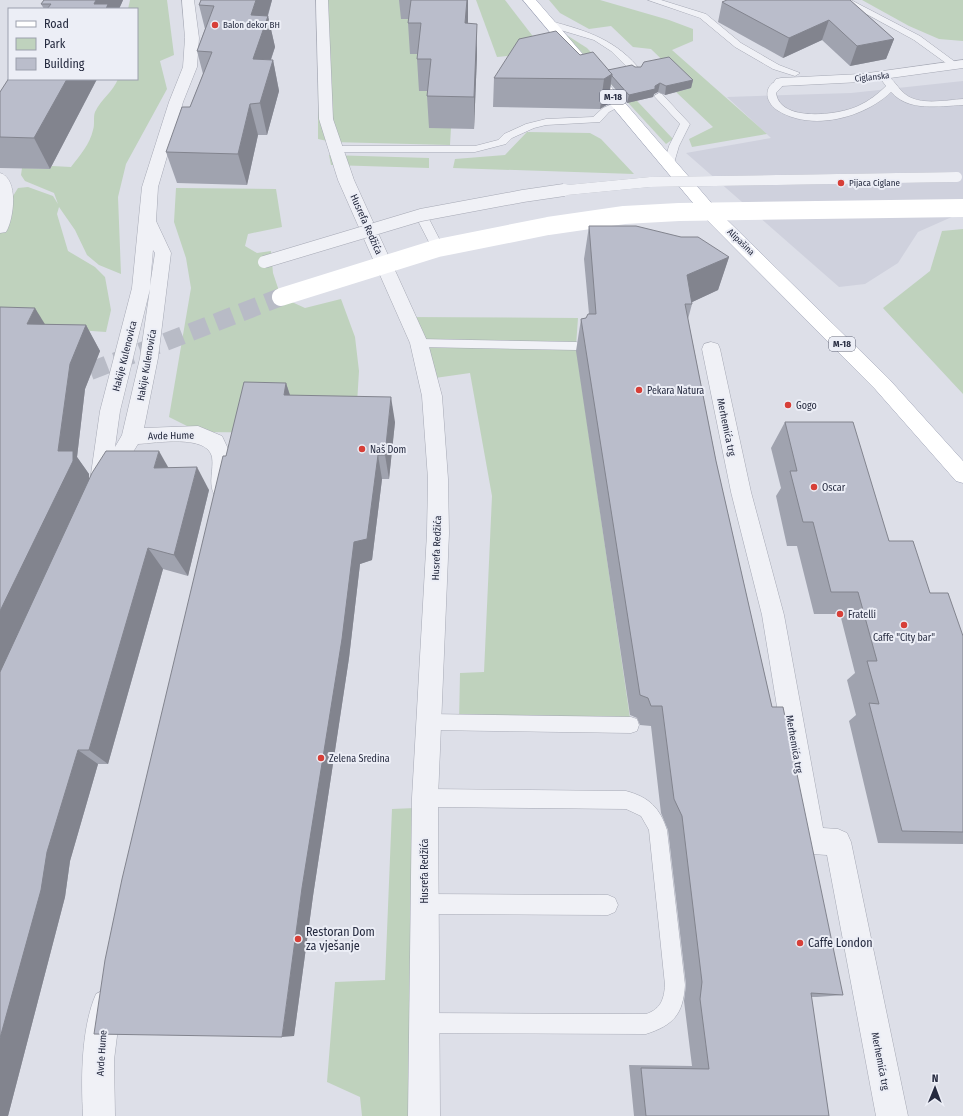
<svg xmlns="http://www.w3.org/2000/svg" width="963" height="1116" font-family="'Fira Sans Condensed',sans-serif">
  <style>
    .built { fill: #cfd1dd }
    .green { fill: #bfd2bd }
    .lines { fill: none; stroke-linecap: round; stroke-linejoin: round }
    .secondary-tunnel { stroke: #b8bbc6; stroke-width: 18; stroke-dasharray: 18 9; stroke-linecap: butt }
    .service-casing { stroke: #a6a9b5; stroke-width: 1 }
    .pedestrian-casing { stroke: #a6a9b5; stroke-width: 1 }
    .minor-casing { stroke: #a6a9b5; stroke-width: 1 }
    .primary-casing { stroke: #9ba0b4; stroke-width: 1 }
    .service { fill: #f0f1f6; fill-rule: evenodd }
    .pedestrian { fill: #f0f1f6; fill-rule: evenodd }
    .minor { fill: #f0f1f6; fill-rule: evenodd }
    .primary { fill: #fff; fill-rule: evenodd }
    .service-bridge-far1-casing { stroke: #a6a9b5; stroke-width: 10; stroke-linecap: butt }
    .service-bridge-casing { stroke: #a6a9b5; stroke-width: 13; stroke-linecap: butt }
    .service-bridge-far1 { stroke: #f0f1f6; stroke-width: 10 }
    .service-bridge { stroke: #f0f1f6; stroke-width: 12 }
    .secondary-bridge { stroke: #fff; stroke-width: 18 }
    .wall { fill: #a0a3af }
    .shaded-wall { fill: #82848e }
    .building { fill: #babdcb; stroke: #82848e }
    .poi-dot { fill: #d73f38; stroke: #eceef6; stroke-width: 1.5 }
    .labels { text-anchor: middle; stroke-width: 4; stroke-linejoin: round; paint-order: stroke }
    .far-poi-label { font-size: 9px; fill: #252a3f; stroke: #eceef6; text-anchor: start }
    .far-street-label { font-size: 9px; fill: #252a3f; stroke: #eceef6 }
    .shield { fill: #eceef6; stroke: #616576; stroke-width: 1 }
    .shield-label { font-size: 9px; font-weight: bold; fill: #252a3f }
    .street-label { font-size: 10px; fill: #252a3f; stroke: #eceef6 }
    .poi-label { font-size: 10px; fill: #252a3f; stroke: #eceef6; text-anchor: start }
    .near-poi-label { font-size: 12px; fill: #252a3f; stroke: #eceef6; text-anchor: start }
  </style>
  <rect width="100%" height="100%" fill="#dddfe8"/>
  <path class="built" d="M963,81V212L918,232L898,263L865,284L839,287L686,153L771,138L727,97L851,93Z"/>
  <g class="green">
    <path d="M130,0H167L174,55L160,61L167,89L126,164L118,197L121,274L99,265L87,255L75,230L59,207L57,214L68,251L95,267L105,277L111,310L106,332L63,329L0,336V217L18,188L28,187L53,196L58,204L54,193L25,181L21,175L22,168L50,169L52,166L71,167C80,155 90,144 93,130C95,124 93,117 95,112C101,99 113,92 118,79H137V9H128Z"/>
    <path d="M318,0H403L414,19L423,55L419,90L433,91L429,128H451L450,145L332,142L318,139Z"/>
    <path d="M476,0H505L545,52L497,57Z"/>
    <path d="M549,0H600L669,20L693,29V41L672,50L767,134L692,147L689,139L713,127L676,92L691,88L651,49L633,47L611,26L589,29L560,13Z"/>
    <path d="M862,0H963V41L939,39L909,26Z"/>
    <path d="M565,34L587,48L673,139L666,144Z"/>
    <path d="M527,132L590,133L601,139L634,174L453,168L455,159L505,155Z"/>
    <path d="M329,155L429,158V168L331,165Z"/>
    <path d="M176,188L276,189L282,227L248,234L245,246L257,253L271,251L273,273L281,297L305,308L341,299L355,337L359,371L356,420L306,433L199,432L169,417L191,288L186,258L174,222Z"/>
    <path d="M963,229V394L883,308L930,271L942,231Z"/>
    <path d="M404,317L578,318L576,346L631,725L459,722L460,673L484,672L492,496L470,373L428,379Z"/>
    <path d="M415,808L414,1116H362L360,1097L327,1082L335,982L385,980L392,809Z"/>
  </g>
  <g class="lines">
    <path class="secondary-tunnel" d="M65,381L281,297"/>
    <defs>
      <g id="service">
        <path d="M648,0H661L706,14L741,43L779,65L800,73L795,76L773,69L735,47L700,18Z"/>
        <path d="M841,0H851L920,36L958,64L956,66H950L914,40Z"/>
        <path d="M550,21C588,31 617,40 642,72L640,74H634L611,51L594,40L547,26V22Z"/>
        <path d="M885,75C893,77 898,89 905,94C919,106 946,100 963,99V105C938,106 909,112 891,92C864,118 811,132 777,110C764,101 763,84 781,79L786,82L776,93C780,123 839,115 858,106C869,101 878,94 886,86L880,78Z"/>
        <path d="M659,93L662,94L690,124L679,146L674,163L669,166L664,163L669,146L680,124L654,96Z"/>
        <path d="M619,101L624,104L609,112L600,122L546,125L534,128L512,138L506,144L475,152H336L331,149L336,146H475L498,140L504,134L526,124L546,119L593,117L603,108Z"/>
        <path d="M421,212L427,215L444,248L442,251L438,252L432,248L415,215Z"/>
        <path d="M419,339L576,342L580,343L582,346L580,349L576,350L419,347L415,346L413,343L415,340Z"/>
        <path d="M428,714L631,717L637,719L639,725L637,731L631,733L428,730L422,728L420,722L422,716Z"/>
        <path d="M425,789L626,791C649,797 660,808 667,830L685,985C683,1014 674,1025 646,1034L423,1033L416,1030L413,1023L416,1016L423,1013L646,1014C661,1009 664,999 665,985L649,830L641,816L626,809L425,807L419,804L416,798L419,792Z"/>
        <path d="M424,894L608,895L615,898L618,905L615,912L608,915L424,914L417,911L414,904L417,897Z"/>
      </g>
      <path id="pedestrian" d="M711,342L718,344L720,349L751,492L784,615L823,828L838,829L847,833L851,842L908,1116H876L827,855L812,854L803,850L799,841L762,615L731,492L702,349L704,344Z"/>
      <g id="minor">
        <path d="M182,0H194L199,38L197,67L183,102L158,187L156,221L171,253L158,358L144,428L198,426L222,436L232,457L231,488L228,494L221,496L214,494C208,482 214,470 212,457C207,434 156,443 138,444L114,483L100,489L93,487L90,481L100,411L132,288L142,187L169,102L183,67L185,38ZM153,250L155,253L150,286ZM150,289L140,358L122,435L115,447L120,411Z"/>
        <path d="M316,0H328L333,119L354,180L428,343L442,396L448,479L449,533L438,798L440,1116H408L412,798L427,533L428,479L422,396L410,343L338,180L319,119Z"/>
        <path d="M963,60V68L861,82L781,86L776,85L774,82L776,79L781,78L861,74Z"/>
        <path d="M0,173C19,178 14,219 6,232L0,233Z"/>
        <path d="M106,989L116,994L121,1004L114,1060L115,1116H83C81,1079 81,1028 96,994Z"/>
      </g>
      <path id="primary" d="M523,0H536L721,214L889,379L963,461V483L956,481L875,389L709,222Z"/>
    </defs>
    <use href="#service" class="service-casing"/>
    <use href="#pedestrian" class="pedestrian-casing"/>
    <use href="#minor" class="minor-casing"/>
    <use href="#primary" class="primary-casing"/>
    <use href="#service" class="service"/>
    <use href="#pedestrian" class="pedestrian"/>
    <use href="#minor" class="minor"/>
    <use href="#primary" class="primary"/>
    <defs>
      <path id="service-bridge-far1" d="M557,191L650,182L957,177"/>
      <path id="service-bridge" d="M264,262L421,215L523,196L564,190"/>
    </defs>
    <use href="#service-bridge-far1" class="service-bridge-far1-casing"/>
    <use href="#service-bridge" class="service-bridge-casing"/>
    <use href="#service-bridge-far1" class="service-bridge-far1"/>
    <use href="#service-bridge" class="service-bridge"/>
    <path class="secondary-bridge" d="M281,297L438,248L548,226L624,215L679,212L963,208"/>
  </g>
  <g class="wall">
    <path d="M44,0H123L119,9H44L41,4Z"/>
    <path d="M201,0H272L268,16L275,47L271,60H273L279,91L267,135H258L247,185L177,183L166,152L190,107L203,74L197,51L205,29L199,5Z"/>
    <path d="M399,0H468V24L477,55L474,129L429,128L427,96L428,91H419L417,59L418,54H410L408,23V19H401Z"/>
    <path d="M850,0L894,39L886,59L850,66L822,40L783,58L718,22L722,2Z"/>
    <path d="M580,55L608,70L635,67L693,80L691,88L665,95L658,92L654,94L653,97L627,103L611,84L608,104L600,109L493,107L494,78Z"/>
    <path d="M9,79H97L50,169L0,168V92Z"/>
    <path d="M589,226L729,257L718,290L692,302V304L688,319L716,461L772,707L843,995L817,997H811L829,1116H634L629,1065L692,1066L684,1001L686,985L668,830L661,813L651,726L640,725L637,718L630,715L576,351L581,319L586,318L589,314L584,259Z"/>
    <path d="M45,324L86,325L100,351L85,389L77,457L89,474V479L168,468L209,490L188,576L163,569L108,764H98L70,861L65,897L8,1116H0Z"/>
    <path d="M286,383L290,395L395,422L389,479H382L372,560L360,564L349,658L313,896L294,1036L226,456Z"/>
    <path d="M785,422L889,541L963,636V844L878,843L849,721L856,715L847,680L855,673L840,614H814L797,546H787L776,496L781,488L771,448Z"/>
  </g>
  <g class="shaded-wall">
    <path d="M96,0H123L119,9H95L94,4Z"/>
    <path d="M256,0H272L264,28L268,16L275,47L260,91L253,59L251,15Z"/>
    <path d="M467,0H468V20L466,55L465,23Z"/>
    <path d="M829,20L822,40L783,58L789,38Z"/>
    <path d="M477,24V55L474,129V97Z"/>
    <path d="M894,39L886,59L850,66L857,46Z"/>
    <path d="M273,60L279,91L267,135L260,103Z"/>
    <path d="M612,74L608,104L600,109L604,79Z"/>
    <path d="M67,79H97L50,169L34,138Z"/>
    <path d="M693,80L691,88L665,95L666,86Z"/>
    <path d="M660,83L658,92L654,94L653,97L627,103L629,95L655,86Z"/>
    <path d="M250,104L258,135L247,185L238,154Z"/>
    <path d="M729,257L718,290L688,304L687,275Z"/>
    <path d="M35,308L51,334L27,324Z"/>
    <path d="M86,325L100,351L85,389L77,457L89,474V484L0,678V611L58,451L70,364Z"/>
    <path d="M286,383L294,408L284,395Z"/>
    <path d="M391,397L395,422L389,479L385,455Z"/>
    <path d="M159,451L172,474L154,468Z"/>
    <path d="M378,455L382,479L372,560L360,564L349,658L313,896L294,1036L282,1037L302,888L354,542Z"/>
    <path d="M197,467L209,490L188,576L174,555Z"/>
    <path d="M148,548L163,569L108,764L89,750Z"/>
    <path d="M78,750L98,764L70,861L65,897L8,1116H0V1038L47,852Z"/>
  </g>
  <g class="building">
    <path d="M44,0H96L94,4H108L106,9H47L51,4H41Z"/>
    <path d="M201,0H256L251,15L268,16L253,59L273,60L260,103L250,104L238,154L166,152L182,107H190L212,52L197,51L214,6L199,5Z"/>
    <path d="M411,0H467L465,23L477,24L474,97L427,96L431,59H417L421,23H408Z"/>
    <path d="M727,0H850L894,39L857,46L829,20L789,38L722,2Z"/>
    <path d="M556,31L580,55L593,52L612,74L604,79L494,78L519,39Z"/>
    <path d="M669,57L693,80L666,86L660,83L655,86V89L629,95L612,76V74L608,70L632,65L635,67H641L644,62Z"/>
    <path d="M9,78V79H67L34,138L0,137V92Z"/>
    <path d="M589,226H636L681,237H698L729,257L687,275L692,304H685L716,461L772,707H783L843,995L811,993L829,1116H646L641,1068L709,1069L700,999L702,982L682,816L674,799L662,706H651L648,698L640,695L581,319L586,318L588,314H596Z"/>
    <path d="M0,307L35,308L27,324L86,325L70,364L58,451H73V461L0,611Z"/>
    <path d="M244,382L286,383L284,395L391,397L385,455H378L367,539L354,542L342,639L302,888L282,1037L94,1034L105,960L122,879L223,456H226Z"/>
    <path d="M785,422H853L889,541H913L930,593H948L963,636V832L902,831L869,703L879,704L867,661H877L858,592H831L813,522H803L790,471H797Z"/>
    <path d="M106,451H159L154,468L197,467L174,555L148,548L89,750H78L47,852L41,890L0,1038V672L92,473Z"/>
  </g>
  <g class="poi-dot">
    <circle cx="215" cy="25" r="4"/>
    <circle cx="841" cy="183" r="4"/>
    <circle cx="639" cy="390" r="4"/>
    <circle cx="788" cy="405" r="4"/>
    <circle cx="362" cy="449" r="4"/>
    <circle cx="814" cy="487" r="4"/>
    <circle cx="840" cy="614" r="4"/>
    <circle cx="904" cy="625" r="4"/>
    <circle cx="321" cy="758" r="4"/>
    <circle cx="298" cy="939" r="4"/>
    <circle cx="800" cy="943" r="4"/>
  </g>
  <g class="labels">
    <g class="far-poi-label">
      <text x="223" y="28">Balon dekor BH</text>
      <text x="849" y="186">Pijaca Ciglane</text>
    </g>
    <g class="far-street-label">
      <text transform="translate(872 77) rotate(-6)" y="3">Ciglanska</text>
      <text transform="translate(741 242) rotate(44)" y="3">Alipašina</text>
    </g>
    <g class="shield">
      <rect x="600" y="90" width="26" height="14" rx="3"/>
      <rect x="829" y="337" width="26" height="14" rx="3"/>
    </g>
    <g class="shield-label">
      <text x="613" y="100">M-18</text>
      <text x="842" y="347">M-18</text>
    </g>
    <g class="street-label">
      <text transform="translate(367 224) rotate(66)" y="4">Husrefa Redžića</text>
      <text transform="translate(124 356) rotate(-76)" y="4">Hakije Kulenovica</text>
      <text transform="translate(146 365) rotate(-80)" y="4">Hakije Kulenovića</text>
      <text transform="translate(727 427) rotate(78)" y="4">Merhemića trg</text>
      <text transform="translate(171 435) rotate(-1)" y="4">Avde Hume</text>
      <text transform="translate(436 548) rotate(-88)" y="4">Husrefa Redžića</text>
      <text transform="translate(795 744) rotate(80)" y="4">Merhemića trg</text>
      <text transform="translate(424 871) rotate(-90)" y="4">Husrefa Redžića</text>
      <text transform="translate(101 1053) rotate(-86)" y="4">Avde Hume</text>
      <text transform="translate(881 1061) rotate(79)" y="4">Merhemića trg</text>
    </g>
    <g class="poi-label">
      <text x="647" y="394">Pekara Natura</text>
      <text x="796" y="409">Gogo</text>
      <text x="370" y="453">Naš Dom</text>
      <text x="822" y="491">Oscar</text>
      <text x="848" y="618">Fratelli</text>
      <text x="904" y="641" text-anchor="middle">Caffe "City bar"</text>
      <text x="329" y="762">Zelena Sredina</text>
    </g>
    <g class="near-poi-label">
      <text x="306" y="936">Restoran Dom<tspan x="306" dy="14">za vješanje</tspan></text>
      <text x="808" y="947">Caffe London</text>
    </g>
  </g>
  <rect x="8" y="8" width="130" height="72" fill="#eceef6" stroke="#9ca0ad"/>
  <rect x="16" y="21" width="20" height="6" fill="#ffffff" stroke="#9ca0ad"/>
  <text x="44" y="28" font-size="12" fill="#252a3f">Road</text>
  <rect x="16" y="38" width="20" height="12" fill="#bfd2bd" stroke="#9ca0ad"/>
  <text x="44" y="48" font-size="12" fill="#252a3f">Park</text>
  <rect x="16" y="58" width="20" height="12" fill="#babdcb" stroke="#9ca0ad"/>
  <text x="44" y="68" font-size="12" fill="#252a3f">Building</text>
  <g transform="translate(935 1088) rotate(1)" stroke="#eceef6" stroke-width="3" paint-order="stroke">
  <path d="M0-3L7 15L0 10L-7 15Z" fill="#252a3f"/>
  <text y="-6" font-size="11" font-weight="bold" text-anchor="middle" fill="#252a3f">N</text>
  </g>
</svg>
